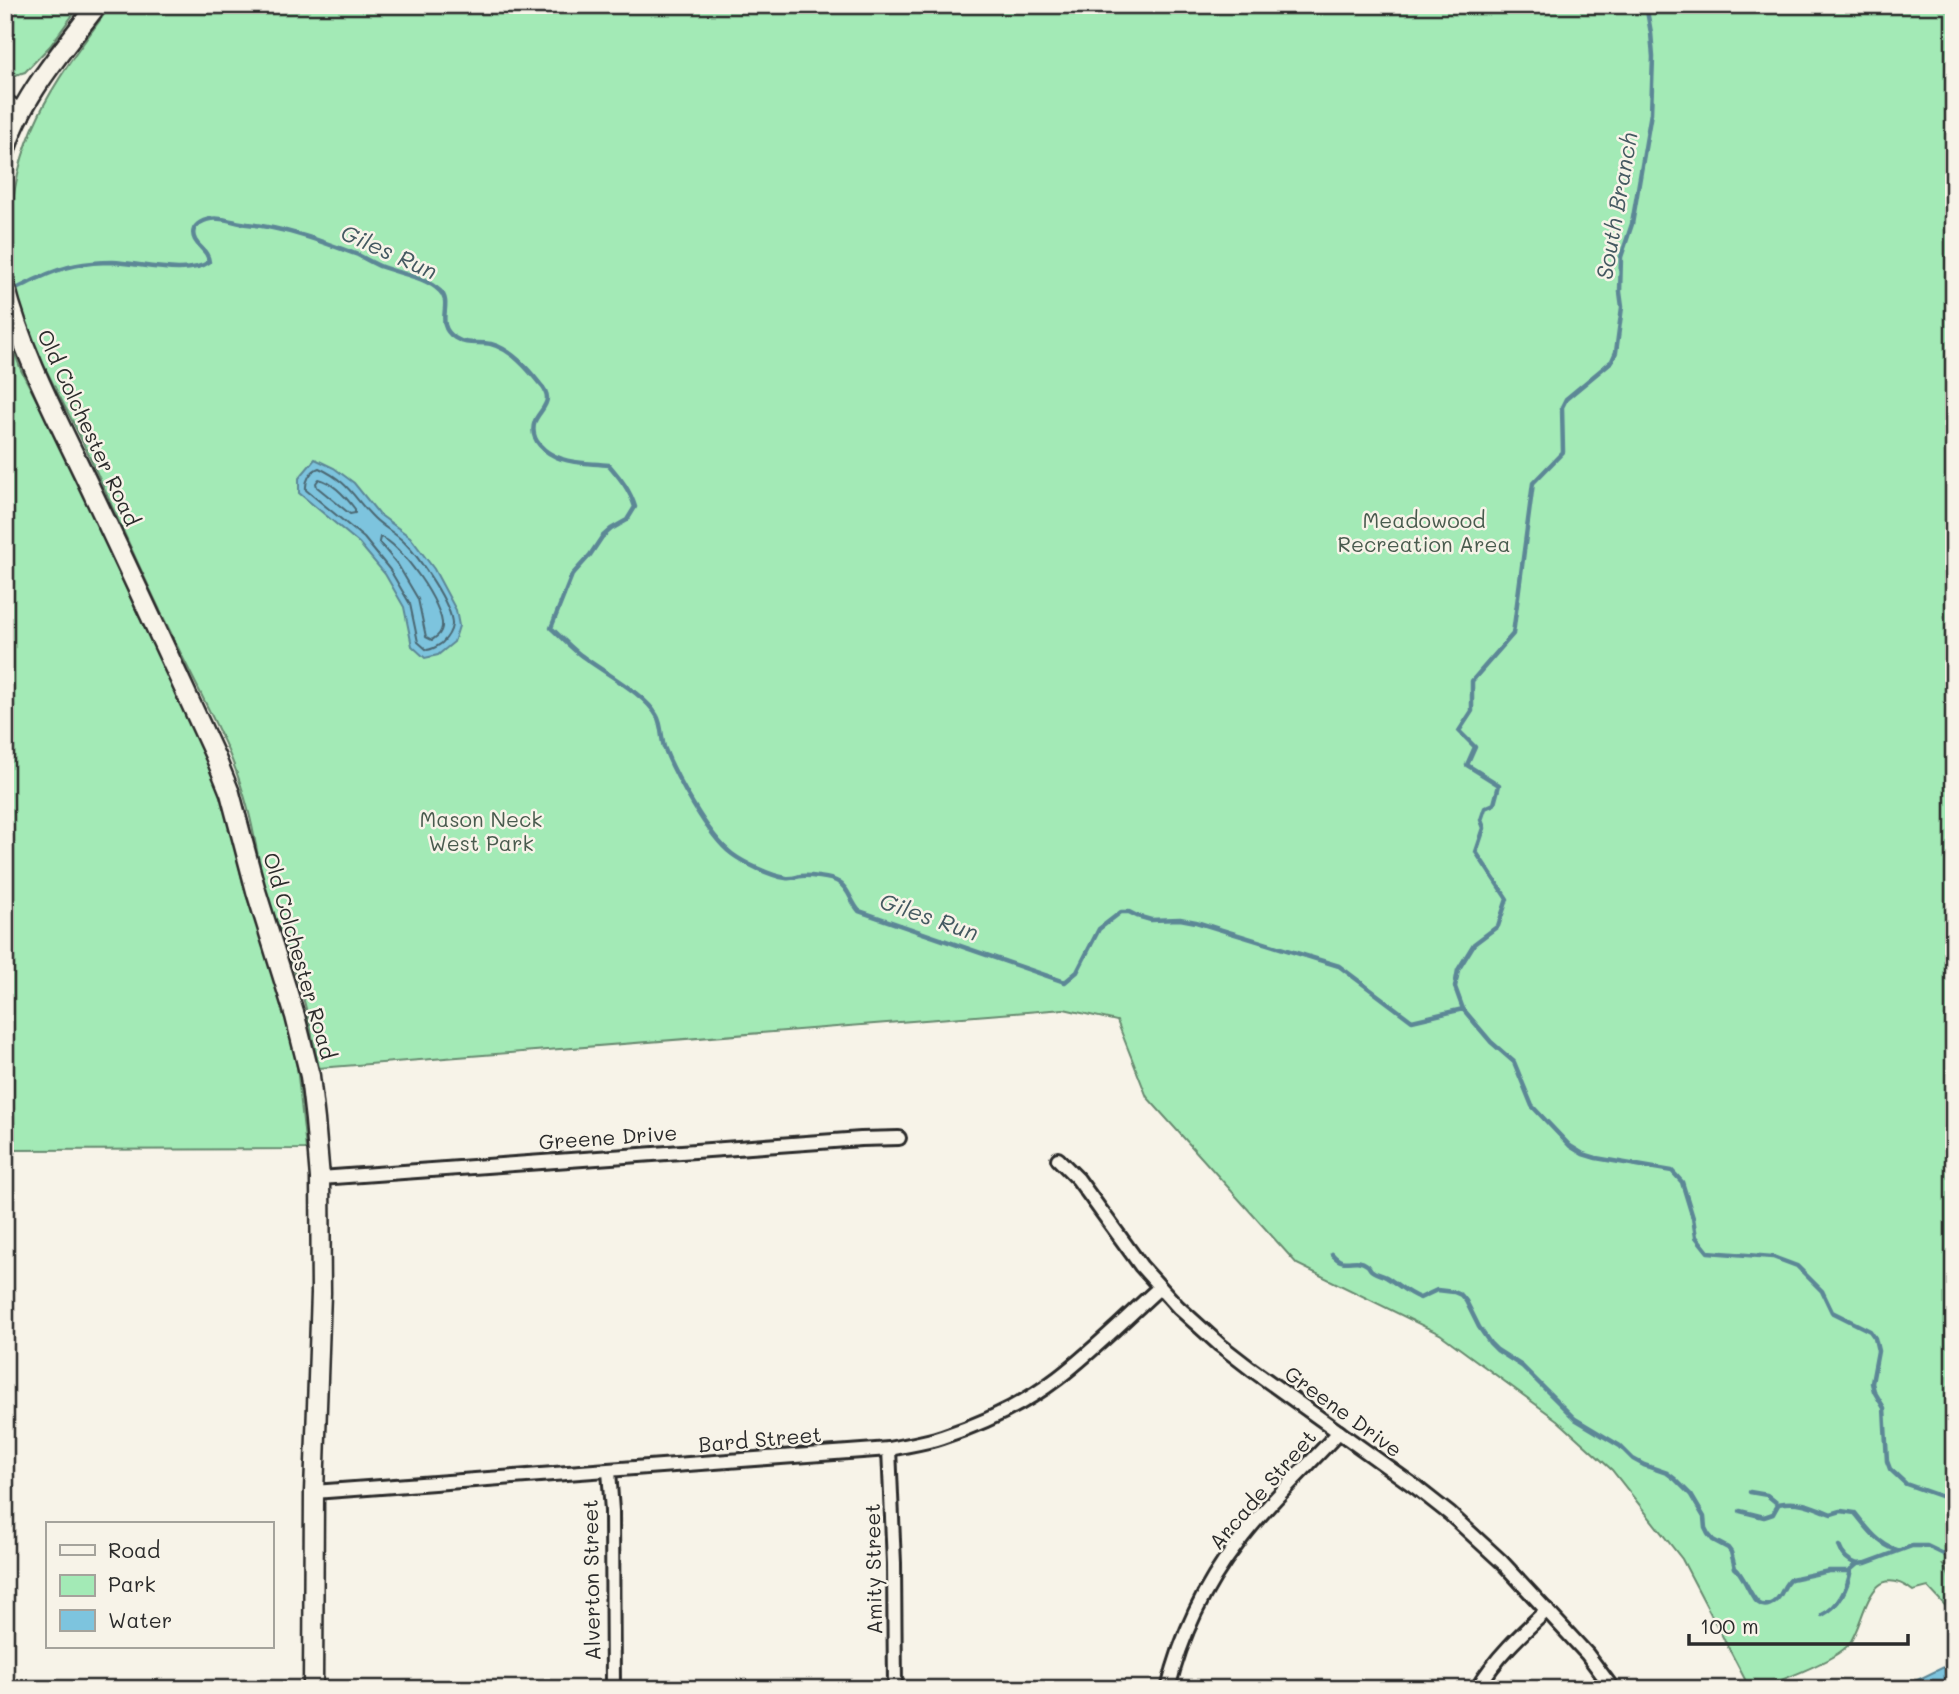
<svg xmlns="http://www.w3.org/2000/svg" width="1959" height="1694" font-family="Mali,sans-serif">
  <style>
    .green { fill: #a3eab6; stroke: #678a70; stroke-width: 2 }
    .water { fill: #7dc4de; stroke: #5c8796; stroke-width: 2 }
    .lines { fill: none; stroke-linecap: round; stroke-linejoin: round }
    .shore { stroke: #4c6873; stroke-width: 2 }
    .stream { stroke: #5c8796; stroke-width: 4.5 }
    .street-casing { stroke: #2b2b2b; stroke-width: 18 }
    .secondary-casing { stroke: #2b2b2b; stroke-width: 23 }
    .street { stroke: #f7f3e8; stroke-width: 12 }
    .secondary { stroke: #f7f3e8; stroke-width: 18 }
    .labels { text-anchor: middle; stroke-width: 5; stroke-linejoin: round; paint-order: stroke }
    .street-label { font-size: 21px; fill: #2b2b2b; stroke: #f7f3e8 }
    .park-label { font-size: 21px; fill: #495b4e; stroke: #f7f3e8 }
    .water-label { font-size: 23px; font-style: italic; fill: #445961; stroke: #f7f3e8 }
  </style>
  <rect width="100%" height="100%" fill="#f7f3e8"/>
  <filter id="ink" filterUnits="userSpaceOnUse"><feTurbulence type="fractalNoise" baseFrequency=".0143" numOctaves="2"/><feDisplacementMap in="SourceGraphic" scale="14" xChannelSelector="R" yChannelSelector="G"/><feConvolveMatrix kernelMatrix="1 2 1 2 8 2 1 2 1" color-interpolation-filters="sRGB"/></filter>
  <g filter="url(#ink)">
    <g class="green">
      <path d="M5,5H80L50,46L25,72L6,78Z"/>
      <path d="M111,5H1954V1571L1942,1564C1954,1579 1954,1597 1954,1615L1928,1587L1913,1591C1868,1557 1866,1621 1849,1644C1837,1660 1770,1686 1750,1689L1682,1559L1612,1470L1557,1420L1440,1334L1297,1264L1147,1097L1117,1021L1064,1009L319,1068C314,1046 310,1023 304,1001C294,966 279,932 268,897C259,869 256,840 249,813C244,794 238,775 231,758C213,715 190,674 171,633C141,572 114,510 86,449C51,374 10,321 11,233C12,136 57,79 111,5Z"/>
      <path d="M5,327L21,370L73,471L134,606L199,736L216,777L227,813L245,892L278,985L290,1029L297,1067L306,1149L5,1150Z"/>
    </g>
    <g class="water">
      <path d="M315,459L334,468L354,483L379,514L410,537L434,569L456,610L459,626L454,642L438,655L425,658L412,646L404,607L385,574L359,543L299,493V478Z"/>
      <path d="M1954,1662V1689H1899Z"/>
    </g>
    <g class="lines">
      <g class="shore">
        <path d="M319,468C349,482 353,497 374,518C383,527 395,533 404,542C418,556 453,606 452,625C451,633 447,638 442,643C436,647 434,649 427,650L418,642L410,604L390,570L364,538L306,490C305,481 310,471 319,468Z"/>
        <path d="M319,479C334,483 346,497 355,509V513L350,514L317,487L316,483Z"/>
        <path d="M380,537C399,541 445,607 442,627C441,634 437,636 432,640L426,637L418,599L398,565L379,542Z"/>
      </g>
      <g class="stream">
        <path d="M10,291C20,288 29,282 39,278C64,266 86,262 113,262C139,263 188,277 209,262C208,251 200,249 195,240C187,224 208,217 221,219C230,220 238,223 247,224C286,228 321,241 358,255C366,259 374,264 382,267C401,274 425,277 440,291C454,304 433,323 455,338C467,346 479,341 491,344C511,349 528,369 540,384C543,387 547,393 547,398C547,407 538,413 535,421C528,440 546,454 562,459C576,464 594,463 609,465C620,478 630,490 635,507L627,520L611,529L602,537L590,555L572,575L551,628C560,636 568,645 578,653C599,670 645,693 657,716C662,725 661,737 664,747C675,775 708,836 732,854C744,863 771,876 786,878C791,879 796,877 801,876C808,875 832,878 838,882C848,887 851,902 859,911L1065,982L1077,972L1099,929L1121,912H1129L1137,916L1151,920L1180,919L1196,922L1339,966L1412,1021L1463,1009L1491,1042L1514,1062L1532,1106L1570,1146L1583,1154L1596,1158L1672,1171L1682,1182L1693,1218L1696,1237L1708,1252L1773,1257L1797,1266L1822,1291L1832,1312L1870,1331L1875,1338L1878,1351L1872,1383L1874,1391L1884,1408L1887,1461L1890,1469L1906,1484L1943,1497L1954,1503"/>
        <path d="M1463,1009L1455,987L1458,970L1474,944L1498,926L1507,899L1476,852L1484,828L1481,820L1485,808L1494,804L1499,785L1467,765L1475,747L1459,731L1472,711V681L1513,634L1533,483L1563,452L1562,407L1566,399L1612,361L1616,352L1622,307L1620,292L1621,257L1632,224L1651,113L1653,57L1651,33L1646,5"/>
        <path d="M1332,1254C1345,1270 1354,1255 1367,1265C1369,1266 1369,1268 1371,1270C1375,1274 1381,1274 1386,1277C1398,1284 1406,1293 1420,1298L1437,1290L1454,1292L1461,1295L1466,1301L1479,1327L1490,1343L1497,1350L1522,1366L1575,1419L1620,1446L1633,1459L1644,1465L1667,1473L1675,1479L1691,1495L1704,1517L1705,1528L1708,1534L1713,1540L1728,1548L1731,1552L1735,1568C1748,1577 1753,1619 1775,1601C1783,1595 1783,1584 1791,1579L1829,1571H1849L1857,1564L1866,1563L1912,1546H1927L1954,1559"/>
        <path d="M1750,1492L1767,1495L1778,1504C1799,1500 1812,1506 1831,1514L1841,1511L1855,1513C1866,1527 1879,1545 1897,1550"/>
        <path d="M1740,1511L1764,1517L1773,1514L1778,1505"/>
        <path d="M1839,1546C1842,1555 1848,1561 1857,1564"/>
        <path d="M1822,1615C1839,1607 1848,1587 1851,1569"/>
      </g>
      <defs>
        <g id="street">
          <path d="M1058,1159L1078,1179L1141,1266L1178,1307L1220,1345L1251,1369L1417,1488L1450,1514L1502,1562L1587,1654L1613,1689"/>
          <path d="M320,1178L861,1139L899,1138"/>
          <path d="M889,1449L894,1563L895,1689"/>
          <path d="M609,1471L612,1511L613,1689"/>
          <path d="M314,1492L889,1449C907,1445 925,1443 942,1437C982,1424 1024,1404 1058,1378C1093,1351 1126,1318 1159,1288"/>
          <path d="M1168,1689C1181,1636 1204,1587 1237,1544C1267,1504 1305,1469 1339,1432"/>
          <path d="M1477,1689C1495,1658 1521,1634 1547,1610"/>
        </g>
        <g id="secondary">
          <path d="M5,103L20,115"/>
          <path d="M5,152C20,98 64,49 97,5"/>
          <path d="M5,285C24,360 62,427 94,496C135,582 175,669 215,756L230,793L256,891L295,1016L310,1076L315,1120L320,1178L321,1293L314,1492L313,1689"/>
        </g>
      </defs>
      <use href="#street" class="street-casing"/>
      <use href="#secondary" class="secondary-casing"/>
      <use href="#street" class="street"/>
      <use href="#secondary" class="secondary"/>
    </g>
  </g>
  <g class="labels">
    <g class="street-label">
      <text transform="translate(88 428) rotate(65)" y="7">Old Colchester Road</text>
      <text transform="translate(299 956) rotate(74)" y="7">Old Colchester Road</text>
      <text transform="translate(608 1138) rotate(-4)" y="7">Greene Drive</text>
      <text transform="translate(1343 1412) rotate(36)" y="7">Greene Drive</text>
      <text transform="translate(760 1440) rotate(-5)" y="7">Bard Street</text>
      <text transform="translate(1263 1490) rotate(-49)" y="7">Arcade Street</text>
      <text transform="translate(874 1569) rotate(-91)" y="7">Amity Street</text>
      <text transform="translate(592 1580) rotate(-91)" y="7">Alverton Street</text>
    </g>
    <g class="park-label">
      <text x="1424" y="528">Meadowood<tspan x="1424" dy="24">Recreation Area</tspan></text>
      <text x="481" y="827">Mason Neck<tspan x="481" dy="24">West Park</tspan></text>
    </g>
    <g class="water-label">
      <text transform="translate(1617 206) rotate(-80)" y="8">South Branch</text>
      <text transform="translate(389 252) rotate(24)" y="8">Giles Run</text>
      <text transform="translate(929 917) rotate(19)" y="8">Giles Run</text>
    </g>
  </g>
  <rect width="1959" height="1694" fill="none" stroke="#f7f3e8" stroke-width="28"/>
  <rect x="14" y="14" width="1931" height="1666" fill="none" stroke="#2b2b2b" stroke-width="2.5" filter="url(#ink)"/>
  <rect x="46" y="1522" width="228" height="126" fill="#f7f3e8" stroke="#a5a39c" stroke-width="2"/>
  <rect x="60" y="1545" width="35" height="10" fill="#f7f3e8" stroke="#a5a39c" stroke-width="2"/>
  <text x="108" y="1558" font-size="21" fill="#2b2b2b">Road</text>
  <rect x="60" y="1575" width="35" height="21" fill="#a3eab6" stroke="#a5a39c" stroke-width="2"/>
  <text x="108" y="1592" font-size="21" fill="#2b2b2b">Park</text>
  <rect x="60" y="1610" width="35" height="21" fill="#7dc4de" stroke="#a5a39c" stroke-width="2"/>
  <text x="108" y="1628" font-size="21" fill="#2b2b2b">Water</text>
  <path d="M1689 1634v10h219v-10" fill="none" stroke="#2b2b2b" stroke-width="3.5"/>
  <text x="1700" y="1634" font-size="21" fill="#2b2b2b" stroke="#f7f3e8" stroke-width="5" paint-order="stroke">100 m</text>
</svg>
